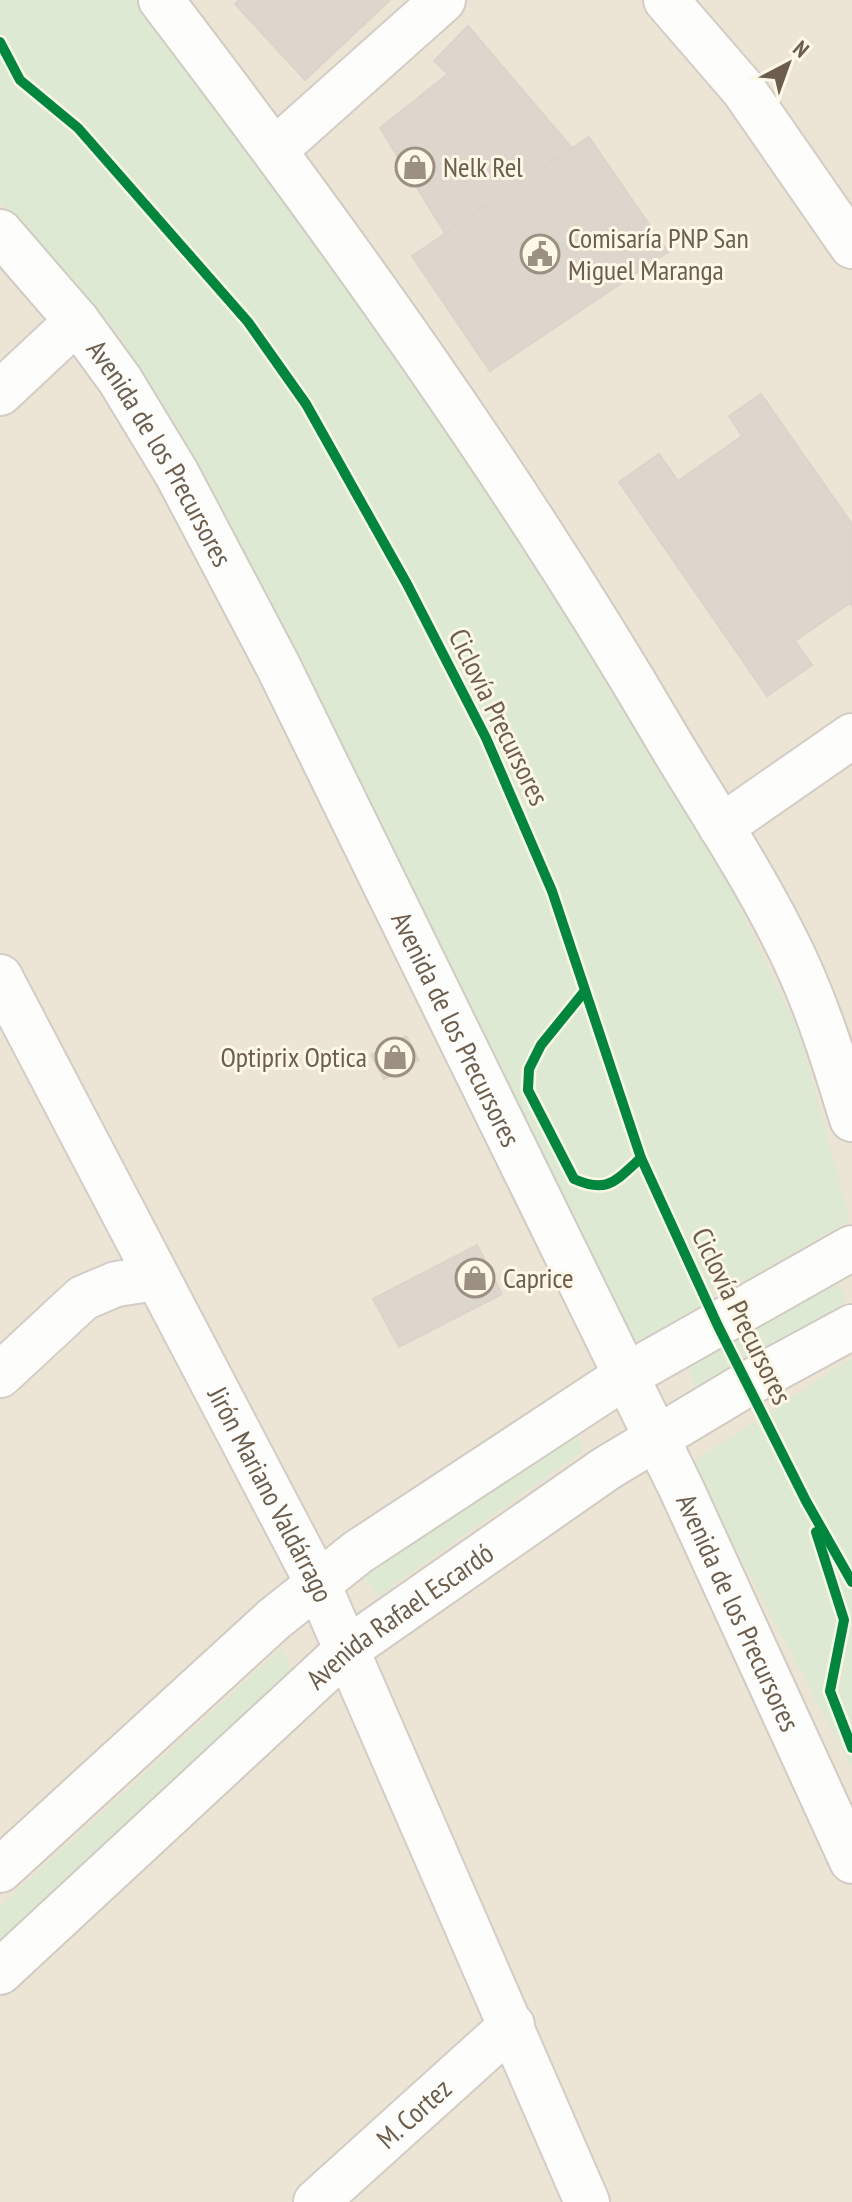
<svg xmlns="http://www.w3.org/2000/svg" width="852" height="2202" font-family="'PT Sans Narrow',sans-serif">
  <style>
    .residential { fill: #ece4d5 }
    .green { fill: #dde9d3 }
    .building { fill: #ddd6cd; stroke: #dcd4ca; stroke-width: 2 }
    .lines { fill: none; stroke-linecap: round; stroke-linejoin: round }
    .street-casing { stroke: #d3cdc6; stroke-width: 48 }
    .secondary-casing { stroke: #d1ccc3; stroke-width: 48 }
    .street { stroke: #fdfdfb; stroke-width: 44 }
    .secondary { stroke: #fdfdfb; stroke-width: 44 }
    .cycleway-casing { stroke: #fcf7e7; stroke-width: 15 }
    .cycleway { stroke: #00873e; stroke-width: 10 }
    .labels { text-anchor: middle; stroke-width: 6; stroke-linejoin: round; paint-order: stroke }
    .poi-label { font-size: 28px; fill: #6d5d4c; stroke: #fcf7e7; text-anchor: start }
    .street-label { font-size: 28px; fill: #6d5d4c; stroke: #fcf7e7 }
  </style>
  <rect width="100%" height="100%" fill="#f4f0e7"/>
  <rect class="residential" x="0" y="0" width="852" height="2202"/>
  <g class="green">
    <path d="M0,0H137L263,147L696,814L800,1035L850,1220L630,1346L121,337L0,202Z"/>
    <path d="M836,1281L846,1297L839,1312L714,1385L695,1389L690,1368L702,1349Z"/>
    <path d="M852,1358V1768L691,1463Z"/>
    <path d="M577,1430L583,1451L378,1596L360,1571Z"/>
    <path d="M283,1647L293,1679L0,1944V1906Z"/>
  </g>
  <g class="building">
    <path d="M239,0H390L305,80L235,4Z"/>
    <path d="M468,26L572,148L445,233L380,128L448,74L434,61Z"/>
    <path d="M589,137L668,252L490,371L412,256Z"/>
    <path d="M761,394L852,524V606L850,603L795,641L812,665L767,696L619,482L659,454L678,481L742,436L729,416Z"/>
    <path d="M406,1036L419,1060L384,1079L371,1055Z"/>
    <path d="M477,1245L502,1294L399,1347L373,1299Z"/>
  </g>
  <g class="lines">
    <defs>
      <g id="street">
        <path d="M666,0L743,89L852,246"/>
        <path d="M276,149L443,0"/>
        <path d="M0,393L77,321"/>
        <path d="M721,827L852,736"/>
        <path id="s1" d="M0,977L317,1582L587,2202"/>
        <path d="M0,1375L83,1298L116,1284L157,1278"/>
        <path id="s2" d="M316,2202L512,2025"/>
      </g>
      <g id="secondary">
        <path d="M161,0C341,236 514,477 664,733C703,799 747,864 782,933C813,992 833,1056 852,1119"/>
        <path id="s3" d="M0,232L77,321L120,380L177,474L278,666L681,1488L852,1861"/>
        <path d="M0,1870L274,1619L358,1552L624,1377L852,1248"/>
        <path id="s4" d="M0,1972L349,1648L607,1468L747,1384L852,1327"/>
      </g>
    </defs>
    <use href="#street" class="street-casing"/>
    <use href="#secondary" class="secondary-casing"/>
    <use href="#street" class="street"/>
    <use href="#secondary" class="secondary"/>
    <defs>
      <g id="cycleway">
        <path d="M0,42L20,80L78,128L248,322L306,404L407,584L486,738L552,891L641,1158L718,1326L806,1501L852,1582"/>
        <path d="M584,992L541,1045L529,1069L528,1090L574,1179C608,1194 615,1181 641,1158"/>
        <path d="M816,1532L844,1620L830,1691L852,1748"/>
      </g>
    </defs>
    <use href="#cycleway" class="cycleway-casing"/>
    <use href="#cycleway" class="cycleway"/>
  </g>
  <defs>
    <symbol id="shop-ring" viewBox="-11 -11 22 22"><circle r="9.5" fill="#fcf7e7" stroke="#9c9082" stroke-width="1.5"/><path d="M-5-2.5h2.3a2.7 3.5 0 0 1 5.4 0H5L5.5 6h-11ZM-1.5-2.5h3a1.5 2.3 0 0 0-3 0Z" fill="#9c9082"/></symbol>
    <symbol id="civic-ring" viewBox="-11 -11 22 22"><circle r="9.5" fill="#fcf7e7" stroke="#9c9082" stroke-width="1.5"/><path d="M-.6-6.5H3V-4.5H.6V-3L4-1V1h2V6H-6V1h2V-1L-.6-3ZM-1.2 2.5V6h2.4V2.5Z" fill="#9c9082"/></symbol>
  </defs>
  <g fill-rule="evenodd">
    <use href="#shop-ring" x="393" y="145" width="44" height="44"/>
    <use href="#civic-ring" x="518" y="232" width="44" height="44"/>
    <use href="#shop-ring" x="373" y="1035" width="44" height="44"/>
    <use href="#shop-ring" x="453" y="1256" width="44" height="44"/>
  </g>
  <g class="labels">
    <g class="poi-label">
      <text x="443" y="177">Nelk Rel</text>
      <text x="568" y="248">Comisaría PNP San<tspan x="568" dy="32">Miguel Maranga</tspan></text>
      <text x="367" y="1067" text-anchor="end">Optiprix Optica</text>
      <text x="503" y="1288">Caprice</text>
    </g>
    <g class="street-label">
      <text dy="10" stroke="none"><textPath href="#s3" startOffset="274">Avenida de los Precursores</textPath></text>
      <text transform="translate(499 717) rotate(64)" y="10">Ciclovía Precursores</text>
      <text dy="10" stroke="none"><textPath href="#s3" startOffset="922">Avenida de los Precursores</textPath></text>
      <text transform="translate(742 1316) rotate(64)" y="10">Ciclovía Precursores</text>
      <text dy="10" stroke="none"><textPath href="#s1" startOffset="584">Jirón Mariano Valdárrago</textPath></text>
      <text dy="10" stroke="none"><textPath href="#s3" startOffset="1570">Avenida de los Precursores</textPath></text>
      <text dy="10" stroke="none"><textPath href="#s4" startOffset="536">Avenida Rafael Escardó</textPath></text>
      <text dy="10" stroke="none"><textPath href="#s2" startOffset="132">M. Cortez</textPath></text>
    </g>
  </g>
  <g transform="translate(788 64) rotate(41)" stroke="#fcf7e7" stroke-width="6" paint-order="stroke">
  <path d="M0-6L14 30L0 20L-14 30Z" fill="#6d5d4c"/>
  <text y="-12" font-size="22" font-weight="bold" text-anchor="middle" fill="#6d5d4c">N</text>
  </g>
</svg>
